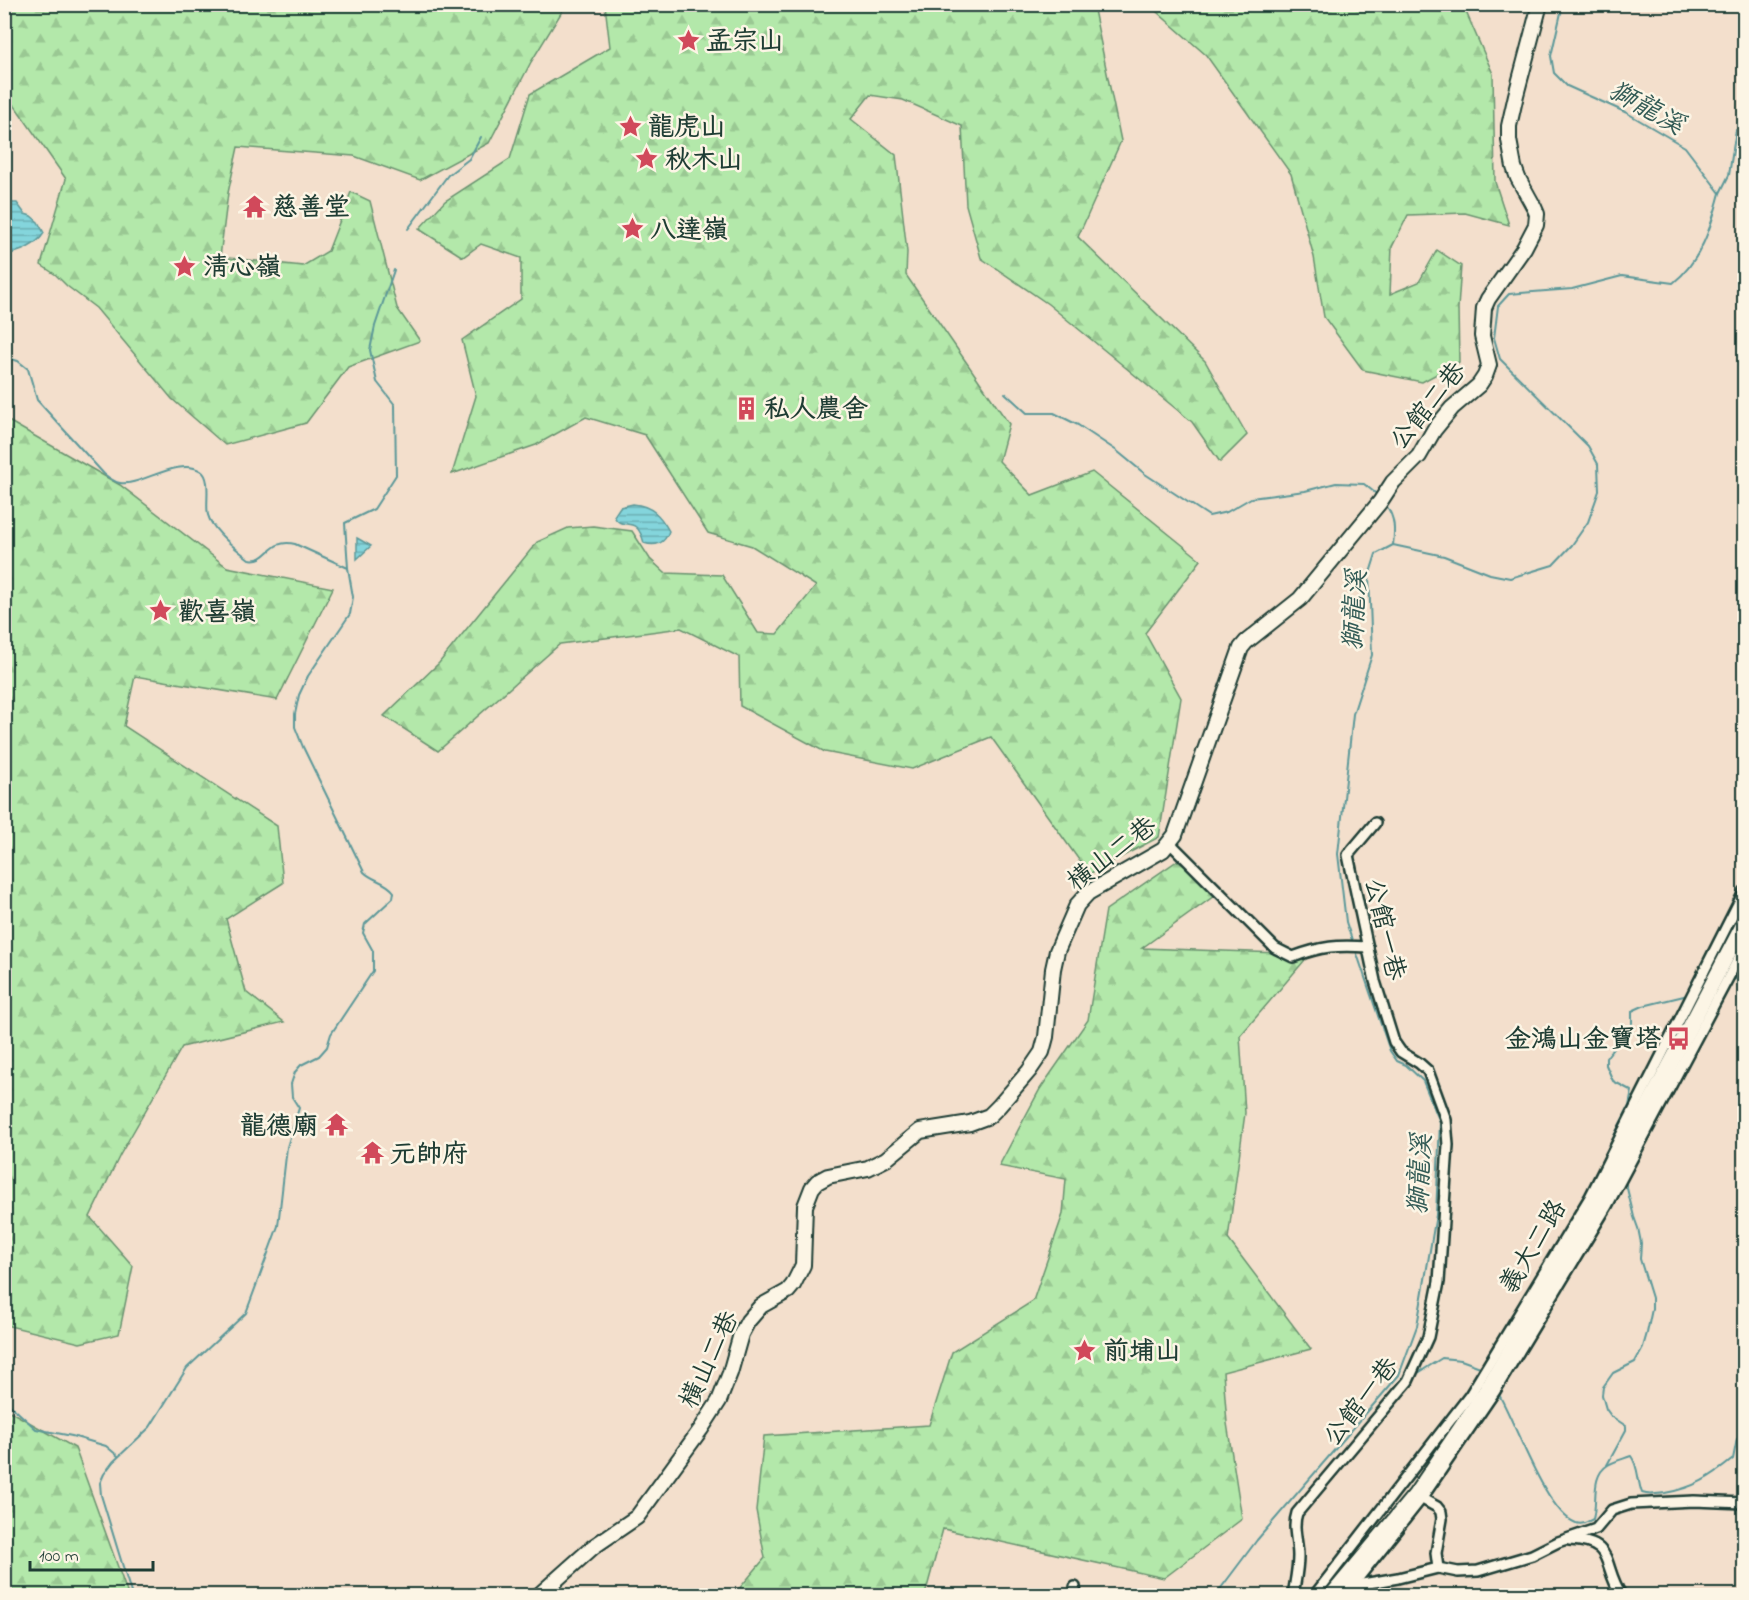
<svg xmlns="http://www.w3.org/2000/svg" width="1749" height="1600" font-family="'Indie Flower','LXGW WenKai TC',sans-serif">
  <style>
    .forest { fill: url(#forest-firs); stroke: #69926f; stroke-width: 1.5 }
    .water { fill: url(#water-rules); stroke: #5c9899; stroke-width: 1.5 }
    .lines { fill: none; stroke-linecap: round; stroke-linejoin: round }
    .stream { stroke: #5c9899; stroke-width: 2 }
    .street-casing { stroke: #1f3d34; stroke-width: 14 }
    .secondary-casing { stroke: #1f3d34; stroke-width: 18 }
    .street { stroke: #fcf5e5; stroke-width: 9 }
    .secondary { stroke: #fcf5e5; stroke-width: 14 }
    .labels { text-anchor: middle; stroke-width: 5; stroke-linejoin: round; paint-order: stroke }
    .poi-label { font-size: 26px; font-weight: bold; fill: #1f3d34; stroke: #fcf5e5; text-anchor: start }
    .street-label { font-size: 26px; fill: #1f3d34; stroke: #fcf5e5 }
    .water-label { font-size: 27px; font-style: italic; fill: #335b56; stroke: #fcf5e5 }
  </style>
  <defs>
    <pattern id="forest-firs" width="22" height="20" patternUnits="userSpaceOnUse" patternTransform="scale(1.5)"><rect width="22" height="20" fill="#b3e8aa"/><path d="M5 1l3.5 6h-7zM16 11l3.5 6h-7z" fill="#9ac893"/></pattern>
    <pattern id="water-rules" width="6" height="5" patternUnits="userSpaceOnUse" patternTransform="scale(1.5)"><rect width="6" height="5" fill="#84d5dc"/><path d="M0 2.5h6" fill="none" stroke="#6baeb3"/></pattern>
  </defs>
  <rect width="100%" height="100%" fill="#f3dfcc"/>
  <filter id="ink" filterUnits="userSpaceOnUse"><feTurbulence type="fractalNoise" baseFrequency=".0167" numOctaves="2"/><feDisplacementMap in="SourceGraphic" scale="12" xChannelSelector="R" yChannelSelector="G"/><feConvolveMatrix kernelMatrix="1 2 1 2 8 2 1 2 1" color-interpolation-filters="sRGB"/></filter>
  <g filter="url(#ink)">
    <g class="forest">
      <path d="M4,5L5,4L566,5L531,62L489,143L420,180L354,156L238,147L228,193L220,257L303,266L328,251L351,192L370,201L397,308L420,341L348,367L306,423L225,445L172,399L96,308L67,286L56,275L41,265L66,179L15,106L5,100Z"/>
      <path d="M605,5H1093L1121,141L1078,237L1205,361L1247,435L1220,462L1192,422L1048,304L981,258L966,205L962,126L903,100L870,95L851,119L896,155L907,252L906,275L1009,424L999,461L1032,495L1092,472L1201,560L1145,633L1181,698L1159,837L1089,874L991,737L912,769L825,752L740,706L739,657L681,628L560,644L438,751L384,716L439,663L537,542L568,528L593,526L632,531L650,559L665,573L722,575L758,633L777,634L816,586L752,546L708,533L645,435L586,417L536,445L452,474L476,396L462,340L521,299V258L481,244L463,257L419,229L445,201L510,159L530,94L610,47Z"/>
      <path d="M1149,5H1463L1493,74L1495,182L1509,225L1465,213L1408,215L1392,247L1390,294L1419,282L1437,250L1461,266L1458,308L1459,362L1422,382L1363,370L1324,317L1314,257L1291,174L1206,55Z"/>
      <path d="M5,419L120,485L227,567L333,588L277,700L135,676L124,726L277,826L283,883L226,919L246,992L284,1022L182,1047L120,1155L90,1217L133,1266L119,1334L80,1343L5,1325Z"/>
      <path d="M1177,861L1225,888L1142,948L1310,954L1240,1036L1245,1113L1228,1239L1311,1349L1223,1372L1227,1423L1242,1519L1164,1578L943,1529L925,1595L733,1596L765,1558L756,1510L764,1436L929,1425L952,1352L1033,1301L1063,1214L1066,1179L999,1166L1040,1089L1088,1020L1106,910Z"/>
      <path d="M4,1408L75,1448L127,1592L126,1595H5Z"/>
    </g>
    <g class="water">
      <path d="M11,203H17L25,214L31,216L38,222L44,233C37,245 18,254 5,254V206Z"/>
      <path d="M633,504C652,506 660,515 669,531C665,543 656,547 644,543C636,512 622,533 614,516L620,507Z"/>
      <path d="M357,538L371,546L357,559Z"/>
    </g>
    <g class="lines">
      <g class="stream">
        <path d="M1720,193L1729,175L1736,130H1744"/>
        <path d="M408,229L448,175L469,159L481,137"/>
        <path d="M4,357L18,361L28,369L37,400L104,474C109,478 114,482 120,483C139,487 179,456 201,471C212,478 205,504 208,515C212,530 237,550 249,559C270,563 268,538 295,544L348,568"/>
        <path d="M1005,393L1027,413H1054L1078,425L1117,451L1145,474L1209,516L1227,512L1251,498L1305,491L1336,483L1364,484L1379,496"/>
        <path d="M1386,505C1395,518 1395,529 1393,545"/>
        <path d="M1353,943L1346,922L1338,854L1353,714L1372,655L1369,576L1376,554L1393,545L1444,556L1490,574L1510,578L1553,565L1572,545L1588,522L1599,491L1598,464L1588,446L1500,359L1494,338L1498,306L1509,294L1572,289L1622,276L1673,283C1701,261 1711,227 1720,193L1685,147L1627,113L1567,86L1554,73L1551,56L1563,4"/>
        <path d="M1730,981L1744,976"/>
        <path d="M1614,1139V1136L1629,1106L1632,1091L1613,1081L1606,1065V1058L1615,1046L1625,1042L1632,1028V1011L1643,1006L1688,995"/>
        <path d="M1415,1375L1442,1358L1461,1360L1483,1368"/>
        <path d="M1498,1393C1515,1421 1546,1513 1576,1523C1583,1525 1587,1522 1593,1519C1598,1502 1590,1476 1608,1465C1614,1461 1623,1459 1631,1456C1639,1467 1637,1480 1642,1493C1650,1496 1657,1494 1665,1493C1694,1488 1711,1477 1733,1459L1737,1439L1744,1434"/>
        <path d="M4,1404L10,1405L36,1429L72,1436L106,1446L118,1456"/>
        <path d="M1607,1465L1626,1430V1426L1611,1416L1606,1409L1602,1395L1603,1387L1613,1373L1635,1362L1643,1347L1647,1333L1652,1309V1298L1640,1259L1641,1243L1638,1228L1634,1217L1625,1180"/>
        <path d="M132,1596L101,1495L100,1483L104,1474L113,1462L150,1427L187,1368L246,1313L278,1226L287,1147L299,1108L292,1097L291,1084L295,1072L301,1065L319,1056L327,1047L331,1034L373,971V951L363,933L365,924L393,898L394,892C386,881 373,881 364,872L303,747L295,727V714L299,695L308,676L350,614L353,597L348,568L345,523L374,509L396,475L395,405L377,382L370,350L375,326L394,270"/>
        <path d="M1215,1596L1257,1540L1399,1375L1417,1326L1436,1215L1440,1122L1423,1081L1406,1065L1397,1061L1390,1051L1355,948"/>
      </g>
      <defs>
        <g id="street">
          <path d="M1170,843L1275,948L1293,957C1322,946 1337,945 1368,947"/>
          <path d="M1569,1540C1617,1542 1601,1565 1622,1596"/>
          <path d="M1438,1568L1458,1572L1478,1571L1532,1555L1558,1542L1596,1529L1612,1510L1631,1504L1694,1501L1744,1503"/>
          <path d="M1351,1586L1398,1578L1438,1568L1436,1553L1442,1519L1441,1512L1437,1507L1417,1496"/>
          <path d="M1075,1587L1076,1596"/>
          <path d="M1293,1596C1295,1582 1298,1570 1298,1556C1298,1541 1292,1528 1297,1513L1408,1381L1428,1337L1439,1282L1448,1145L1446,1120L1428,1071L1419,1063L1401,1052L1394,1042L1375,981L1348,855L1375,823"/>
          <path d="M1314,1596L1470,1395L1590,1197L1744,892"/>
          <path d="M1344,1596L1422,1498L1495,1391L1607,1206L1744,948"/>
        </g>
        <g id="secondary">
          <path d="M538,1596L593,1547L637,1517L701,1429L719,1401L730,1373L741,1334L748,1321L761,1306L788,1291L793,1285L803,1265L805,1206L812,1188L817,1182L828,1176L868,1168L886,1159L920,1131L970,1123L989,1116L999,1106L1029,1071L1042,1052L1046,1037L1053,969L1057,951L1077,905L1088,893L1163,850L1175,835L1241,648L1246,642L1300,599L1380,502L1393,482L1419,456L1434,430L1452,408L1479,385L1485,376L1489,365L1482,336L1484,308L1488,299L1524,248L1536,225L1537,214L1534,207L1518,178L1514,167L1509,140V126L1516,95L1540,4"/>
          <path d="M1331,1596L1415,1495L1485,1392L1598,1202L1744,923"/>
        </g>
      </defs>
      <use href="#street" class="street-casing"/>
      <use href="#secondary" class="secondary-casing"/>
      <use href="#street" class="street"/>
      <use href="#secondary" class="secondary"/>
    </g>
  </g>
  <defs>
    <symbol id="sight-bare" viewBox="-9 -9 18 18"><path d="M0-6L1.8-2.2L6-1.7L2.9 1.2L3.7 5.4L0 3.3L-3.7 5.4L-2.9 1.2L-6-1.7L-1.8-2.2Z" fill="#d1495b" stroke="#fcf5e5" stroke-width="2.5" paint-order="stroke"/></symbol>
    <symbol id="temple-bare" viewBox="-9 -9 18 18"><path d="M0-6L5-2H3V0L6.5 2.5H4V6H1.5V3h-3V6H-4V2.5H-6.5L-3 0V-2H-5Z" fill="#d1495b" stroke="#fcf5e5" stroke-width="2.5" paint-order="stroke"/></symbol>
    <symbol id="building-bare" viewBox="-9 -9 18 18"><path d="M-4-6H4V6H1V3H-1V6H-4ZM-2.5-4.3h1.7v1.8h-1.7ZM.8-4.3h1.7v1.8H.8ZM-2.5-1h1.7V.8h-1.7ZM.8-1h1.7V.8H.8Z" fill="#d1495b" stroke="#fcf5e5" stroke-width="2.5" paint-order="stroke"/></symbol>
    <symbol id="bus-bare" viewBox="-9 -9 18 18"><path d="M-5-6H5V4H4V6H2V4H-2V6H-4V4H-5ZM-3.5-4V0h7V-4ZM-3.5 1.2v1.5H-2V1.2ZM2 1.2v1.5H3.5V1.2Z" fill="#d1495b" stroke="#fcf5e5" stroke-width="2.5" paint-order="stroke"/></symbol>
  </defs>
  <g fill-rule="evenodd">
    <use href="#sight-bare" x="672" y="24" width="33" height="33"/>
    <use href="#sight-bare" x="614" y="110" width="33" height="33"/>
    <use href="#sight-bare" x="630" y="142" width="33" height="33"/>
    <use href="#temple-bare" x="238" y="190" width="33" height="33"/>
    <use href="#sight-bare" x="616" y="212" width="33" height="33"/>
    <use href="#sight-bare" x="168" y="250" width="33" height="33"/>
    <use href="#building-bare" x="730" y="392" width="33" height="33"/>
    <use href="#sight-bare" x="144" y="594" width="33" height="33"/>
    <use href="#bus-bare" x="1662" y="1022" width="33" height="33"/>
    <use href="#temple-bare" x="320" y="1108" width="33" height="33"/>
    <use href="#temple-bare" x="356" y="1136" width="33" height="33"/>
    <use href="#sight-bare" x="1068" y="1334" width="33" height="33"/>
  </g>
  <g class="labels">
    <g class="poi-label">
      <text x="706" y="49">孟宗山</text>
      <text x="648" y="135">龍虎山</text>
      <text x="665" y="168">秋木山</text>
      <text x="272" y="215">慈善堂</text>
      <text x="650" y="238">八達嶺</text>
      <text x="203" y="275">清心嶺</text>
      <text x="764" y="417">私人農舍</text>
      <text x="178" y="620">歡喜嶺</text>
      <text x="1661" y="1047" text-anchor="end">金鴻山金寶塔</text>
      <text x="318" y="1134" text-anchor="end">龍德廟</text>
      <text x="390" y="1162">元帥府</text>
      <text x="1103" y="1359">前埔山</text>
    </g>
    <g class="street-label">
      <text transform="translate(1427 405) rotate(-51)" y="9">公館二巷</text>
      <text transform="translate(1111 853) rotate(-37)" y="9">橫山二巷</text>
      <text transform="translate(1386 929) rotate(77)" y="9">公館一巷</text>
      <text transform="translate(1532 1246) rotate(-59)" y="9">義大二路</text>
      <text transform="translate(708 1359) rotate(-65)" y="9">橫山二巷</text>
      <text transform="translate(1360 1401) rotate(-52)" y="9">公館一巷</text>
    </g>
    <g class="water-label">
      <text transform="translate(1647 107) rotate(29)" y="9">獅龍溪</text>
      <text transform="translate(1354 610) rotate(-87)" y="9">獅龍溪</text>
      <text transform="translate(1419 1174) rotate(-87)" y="9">獅龍溪</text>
    </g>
  </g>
  <rect width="1749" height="1600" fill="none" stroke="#fcf5e5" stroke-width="24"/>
  <rect x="12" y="12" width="1725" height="1576" fill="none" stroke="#1f3d34" stroke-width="2" filter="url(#ink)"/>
  <path d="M30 1561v9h123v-9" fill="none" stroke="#1f3d34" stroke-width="3"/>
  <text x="39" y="1561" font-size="18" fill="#1f3d34" stroke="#fcf5e5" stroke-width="4.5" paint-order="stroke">100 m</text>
</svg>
